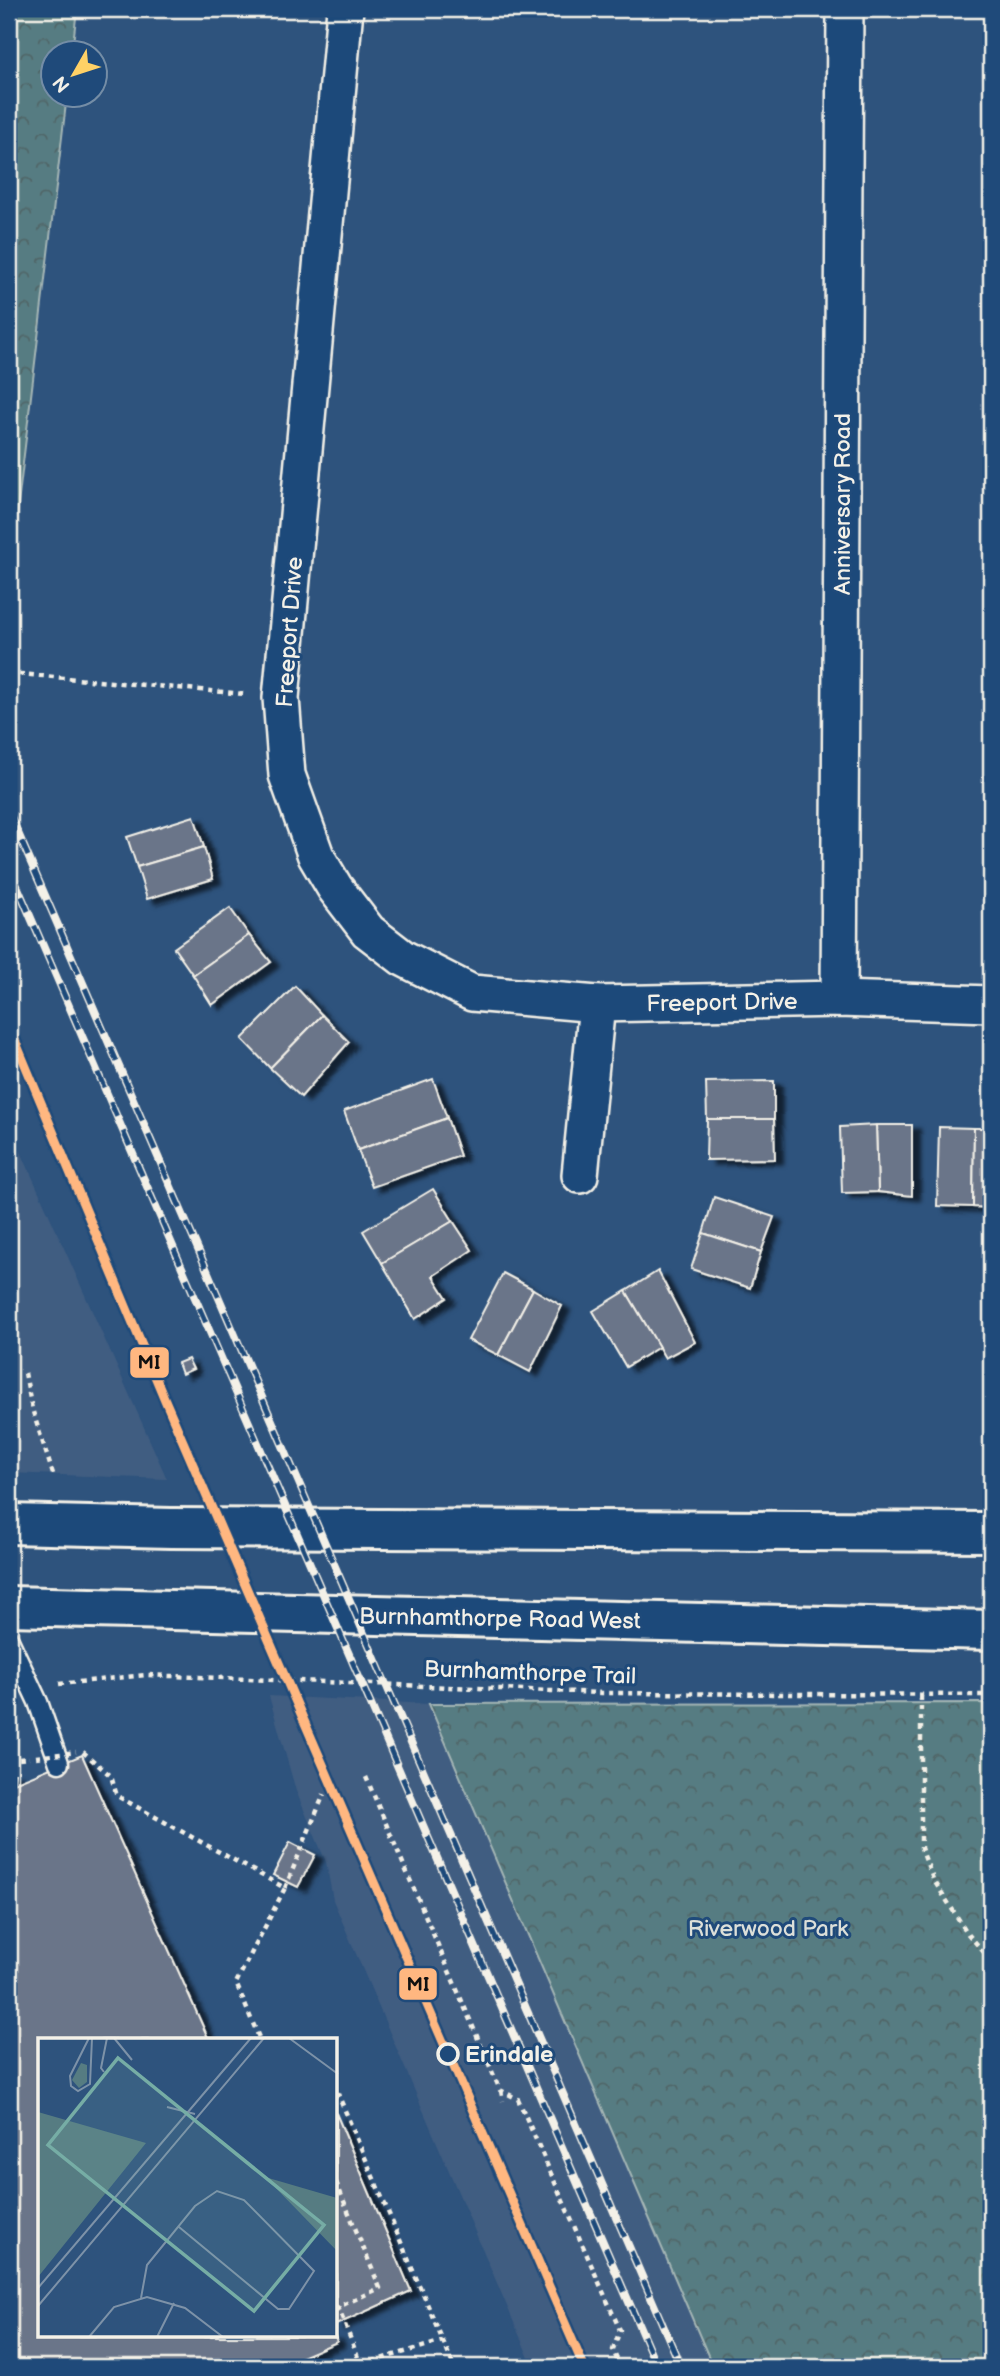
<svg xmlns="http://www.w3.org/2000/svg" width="1000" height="2376" font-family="'Balsamiq Sans',sans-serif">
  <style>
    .built { fill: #405d81 }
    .park { fill: url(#park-crowns); stroke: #a5b6b5; stroke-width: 2 }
    .building { fill: #6b7589; stroke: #f4f1e8; stroke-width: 2; filter: url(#shadow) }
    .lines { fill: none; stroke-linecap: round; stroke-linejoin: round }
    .lane-casing { stroke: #f4f1e8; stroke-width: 23 }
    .street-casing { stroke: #f4f1e8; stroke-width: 40 }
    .secondary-casing { stroke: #f4f1e8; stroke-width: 44 }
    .path { stroke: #f4f1e8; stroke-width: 4.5; stroke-dasharray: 5 5; stroke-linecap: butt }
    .lane { stroke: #1f4a7a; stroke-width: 18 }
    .street { stroke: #1f4a7a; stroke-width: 35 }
    .secondary { stroke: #1f4a7a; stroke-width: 38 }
    .rail-casing { stroke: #f4f1e8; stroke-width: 8 }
    .rail { stroke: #1f4a7a; stroke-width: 5; stroke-dasharray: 16; stroke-linecap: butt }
    .path-bridge { stroke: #f4f1e8; stroke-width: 4.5; stroke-dasharray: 5 5; stroke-linecap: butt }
    .rail-1-casing { stroke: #1f4a7a; stroke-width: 14 }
    .rail-1 { stroke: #ffb780; stroke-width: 9 }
    .stop-dot { fill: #1f4a7a; stroke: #f4f1e8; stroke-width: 3.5 }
    .labels { text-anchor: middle; stroke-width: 6; stroke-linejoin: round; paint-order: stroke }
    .street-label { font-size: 23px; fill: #f4f1e8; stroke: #1f4a7a }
    .park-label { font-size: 23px; fill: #dcdfd9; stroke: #1f4a7a }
    .stop-label { font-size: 23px; font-weight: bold; fill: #f4f1e8; stroke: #1f4a7a; text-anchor: start }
    .inset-road { fill: none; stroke: #7d92a8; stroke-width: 2 }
    .view { fill: #76ada5; fill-opacity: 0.15; stroke: #76ada5; stroke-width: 3.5 }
    .inset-edge { fill: none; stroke: #f4f1e8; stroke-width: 3.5 }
    .line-badge { stroke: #1f4a7a; stroke-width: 2.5 }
    .pale-badge-label { font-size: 19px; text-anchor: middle; font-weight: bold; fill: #111 }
  </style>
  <defs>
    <pattern id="park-crowns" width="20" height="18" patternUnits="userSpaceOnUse" patternTransform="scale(1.75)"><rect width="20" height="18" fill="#567c82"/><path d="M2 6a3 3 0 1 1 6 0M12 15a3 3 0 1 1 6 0" fill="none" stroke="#506567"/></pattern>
    <filter id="shadow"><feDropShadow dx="8" dy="4.5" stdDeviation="2" flood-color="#0009"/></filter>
  </defs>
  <rect width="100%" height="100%" fill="#2e537d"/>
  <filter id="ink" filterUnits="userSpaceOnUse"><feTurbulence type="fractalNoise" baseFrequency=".0143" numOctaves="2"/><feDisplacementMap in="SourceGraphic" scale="14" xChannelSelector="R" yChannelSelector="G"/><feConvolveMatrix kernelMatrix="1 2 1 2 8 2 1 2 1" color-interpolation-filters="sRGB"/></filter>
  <g filter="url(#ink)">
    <g class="built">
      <path d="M9,1125L167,1479L9,1473Z"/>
      <path d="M269,1696L429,1704L713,2367H533L333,1900L326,1862L296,1791Z"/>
    </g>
    <g class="park">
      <path d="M9,9H77L72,52H52V94L67,95L9,580Z"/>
      <path d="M991,1703V2367H713L429,1704Z"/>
    </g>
    <g class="building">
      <path d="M194,816L204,847L137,867L127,837Z"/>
      <path d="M204,847L213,879L147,899L137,867Z"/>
      <path d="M230,908L249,935L193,975L174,948Z"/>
      <path d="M249,935L271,962L212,1005L193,975Z"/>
      <path d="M295,986L322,1015L270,1068L242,1039Z"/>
      <path d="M322,1015L349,1042L301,1097L270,1068Z"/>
      <path d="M433,1079L447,1118L358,1150L344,1111Z"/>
      <path d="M774,1081V1119H707L706,1082Z"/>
      <path d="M447,1118L460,1156L372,1187L358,1150Z"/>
      <path d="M707,1119H774L775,1159L706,1160Z"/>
      <path d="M876,1125H912V1196L878,1192Z"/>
      <path d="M876,1125L878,1192L842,1193L840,1127Z"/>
      <path d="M939,1127L974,1128L973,1207L937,1206Z"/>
      <path d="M974,1128H991V1208L973,1207Z"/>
      <path d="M433,1189L453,1221L382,1263L363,1231Z"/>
      <path d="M714,1197L774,1217L761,1252L703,1233Z"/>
      <path d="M453,1221L472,1250L433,1276L447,1298L415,1319L382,1263Z"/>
      <path d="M703,1233L761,1252L750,1288L691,1269Z"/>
      <path d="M658,1271L695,1342L665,1358L626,1291Z"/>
      <path d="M503,1273L533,1289L498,1355L468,1340Z"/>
      <path d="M533,1289L562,1306L530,1372L498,1355Z"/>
      <path d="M626,1291L659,1347L626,1367L593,1311Z"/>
      <path d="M188,1359L193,1369L182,1374L178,1363Z"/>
      <path d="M82,1755L209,2040H40V2336H335L337,2342L278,2367H244L242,2363L234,2367H9V1773H15L14,1783Z"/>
      <path d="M290,1842L315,1855L298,1887L273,1875Z"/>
      <path d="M336,2113L411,2291L336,2325Z"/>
    </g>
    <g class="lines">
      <defs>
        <path id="lane" d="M9,1640L38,1702L59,1763"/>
        <g id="street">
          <path d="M345,9L281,698L287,775L316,856L335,888L368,931L403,958L472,993L597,1004L839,999L991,1004"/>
          <path d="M839,999L845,9"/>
          <path d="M580,1175L597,1004"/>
        </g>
        <g id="secondary">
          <path d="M9,1524L171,1528L991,1532"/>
          <path d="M9,1606L991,1630"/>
        </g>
      </defs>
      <use href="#lane" class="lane-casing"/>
      <use href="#street" class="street-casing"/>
      <use href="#secondary" class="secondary-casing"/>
      <g class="path">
        <path d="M9,673L245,694"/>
        <path d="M25,1373L32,1409L53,1474"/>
        <path d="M59,1684L146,1675L602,1693L991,1695"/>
        <path d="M921,1696V1848L933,1879L968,1934L991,1960"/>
        <path d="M83,1752L111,1776L117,1796L285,1888L236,1983L260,2040"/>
        <path d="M9,1760L29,1758"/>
        <path d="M366,1777L500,2090L518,2099L620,2330L613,2350L620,2367"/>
        <path d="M285,1888L324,1794"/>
        <path d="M501,2091L503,2101"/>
        <path d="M336,2095L338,2094L454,2367"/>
        <path d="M336,2182L380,2288L338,2307L361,2365"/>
        <path d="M353,2367L443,2341"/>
      </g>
      <use href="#lane" class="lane"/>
      <use href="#street" class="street"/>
      <use href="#secondary" class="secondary"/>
      <defs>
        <g id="rail">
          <path d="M9,812L681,2367"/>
          <path d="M9,867L657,2367"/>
        </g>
      </defs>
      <use href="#rail" class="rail-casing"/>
      <use href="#rail" class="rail"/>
      <path class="path-bridge" d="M36,1757L76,1752"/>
      <defs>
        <path id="rail-1" d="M9,1026L165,1400L584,2367"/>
      </defs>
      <use href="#rail-1" class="rail-1-casing"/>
      <use href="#rail-1" class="rail-1"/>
    </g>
  </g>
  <circle class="stop-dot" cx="448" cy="2054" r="10"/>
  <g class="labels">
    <g class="street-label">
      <text transform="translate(842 504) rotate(-90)" y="8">Anniversary Road</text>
      <text transform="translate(289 632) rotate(-86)" y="8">Freeport Drive</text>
      <text transform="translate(722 1002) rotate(-1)" y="8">Freeport Drive</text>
      <text transform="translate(500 1618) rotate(1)" y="8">Burnhamthorpe Road West</text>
      <text transform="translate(530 1672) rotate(2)" y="8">Burnhamthorpe Trail</text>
    </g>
    <g class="park-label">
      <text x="768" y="1936">Riverwood Park</text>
    </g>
    <g class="stop-label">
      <text x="465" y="2062">Erindale</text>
    </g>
  </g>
  <g transform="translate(38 2038)">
    <rect width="299" height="299" fill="#2e537d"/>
    <path d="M43,25L49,27V44L41,50L34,42Z" fill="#567c82"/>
    <path d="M0,74L108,105L0,239ZM227,139L299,160V213Z" fill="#567c82"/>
    <path class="inset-road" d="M51,0L32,38L33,48L40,53L52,46L54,0M76,0L94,22M251,0L300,36M66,34L63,30L69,0M129,69L157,76M0,250L213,0M103,260L109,227L157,168L179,153L206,162L276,233L251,271H240L141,189M0,268L226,0M51,299L76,269L109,259L147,270L185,299M119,299L136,265"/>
    <path class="view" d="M80,20L286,187L216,273L10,107Z"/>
    <rect width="299" height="299" class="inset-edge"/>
  </g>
  <g class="line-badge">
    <rect x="129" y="1346" width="41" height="33" rx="7" fill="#ffb780"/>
    <rect x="398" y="1967" width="40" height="34" rx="7" fill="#ffb780"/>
  </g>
  <g class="pale-badge-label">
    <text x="149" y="1369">MI</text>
    <text x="418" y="1991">MI</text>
  </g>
  <rect width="1000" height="2376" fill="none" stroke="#1f4a7a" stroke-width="35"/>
  <rect x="18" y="18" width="965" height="2341" fill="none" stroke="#f4f1e8" stroke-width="2.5" filter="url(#ink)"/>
  <g transform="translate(74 74) rotate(231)"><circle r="33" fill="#1f4a7a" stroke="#748da6" stroke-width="2"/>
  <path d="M0-5L12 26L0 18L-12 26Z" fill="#ffd166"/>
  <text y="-10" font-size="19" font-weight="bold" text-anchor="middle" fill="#f4f1e8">N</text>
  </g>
</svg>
